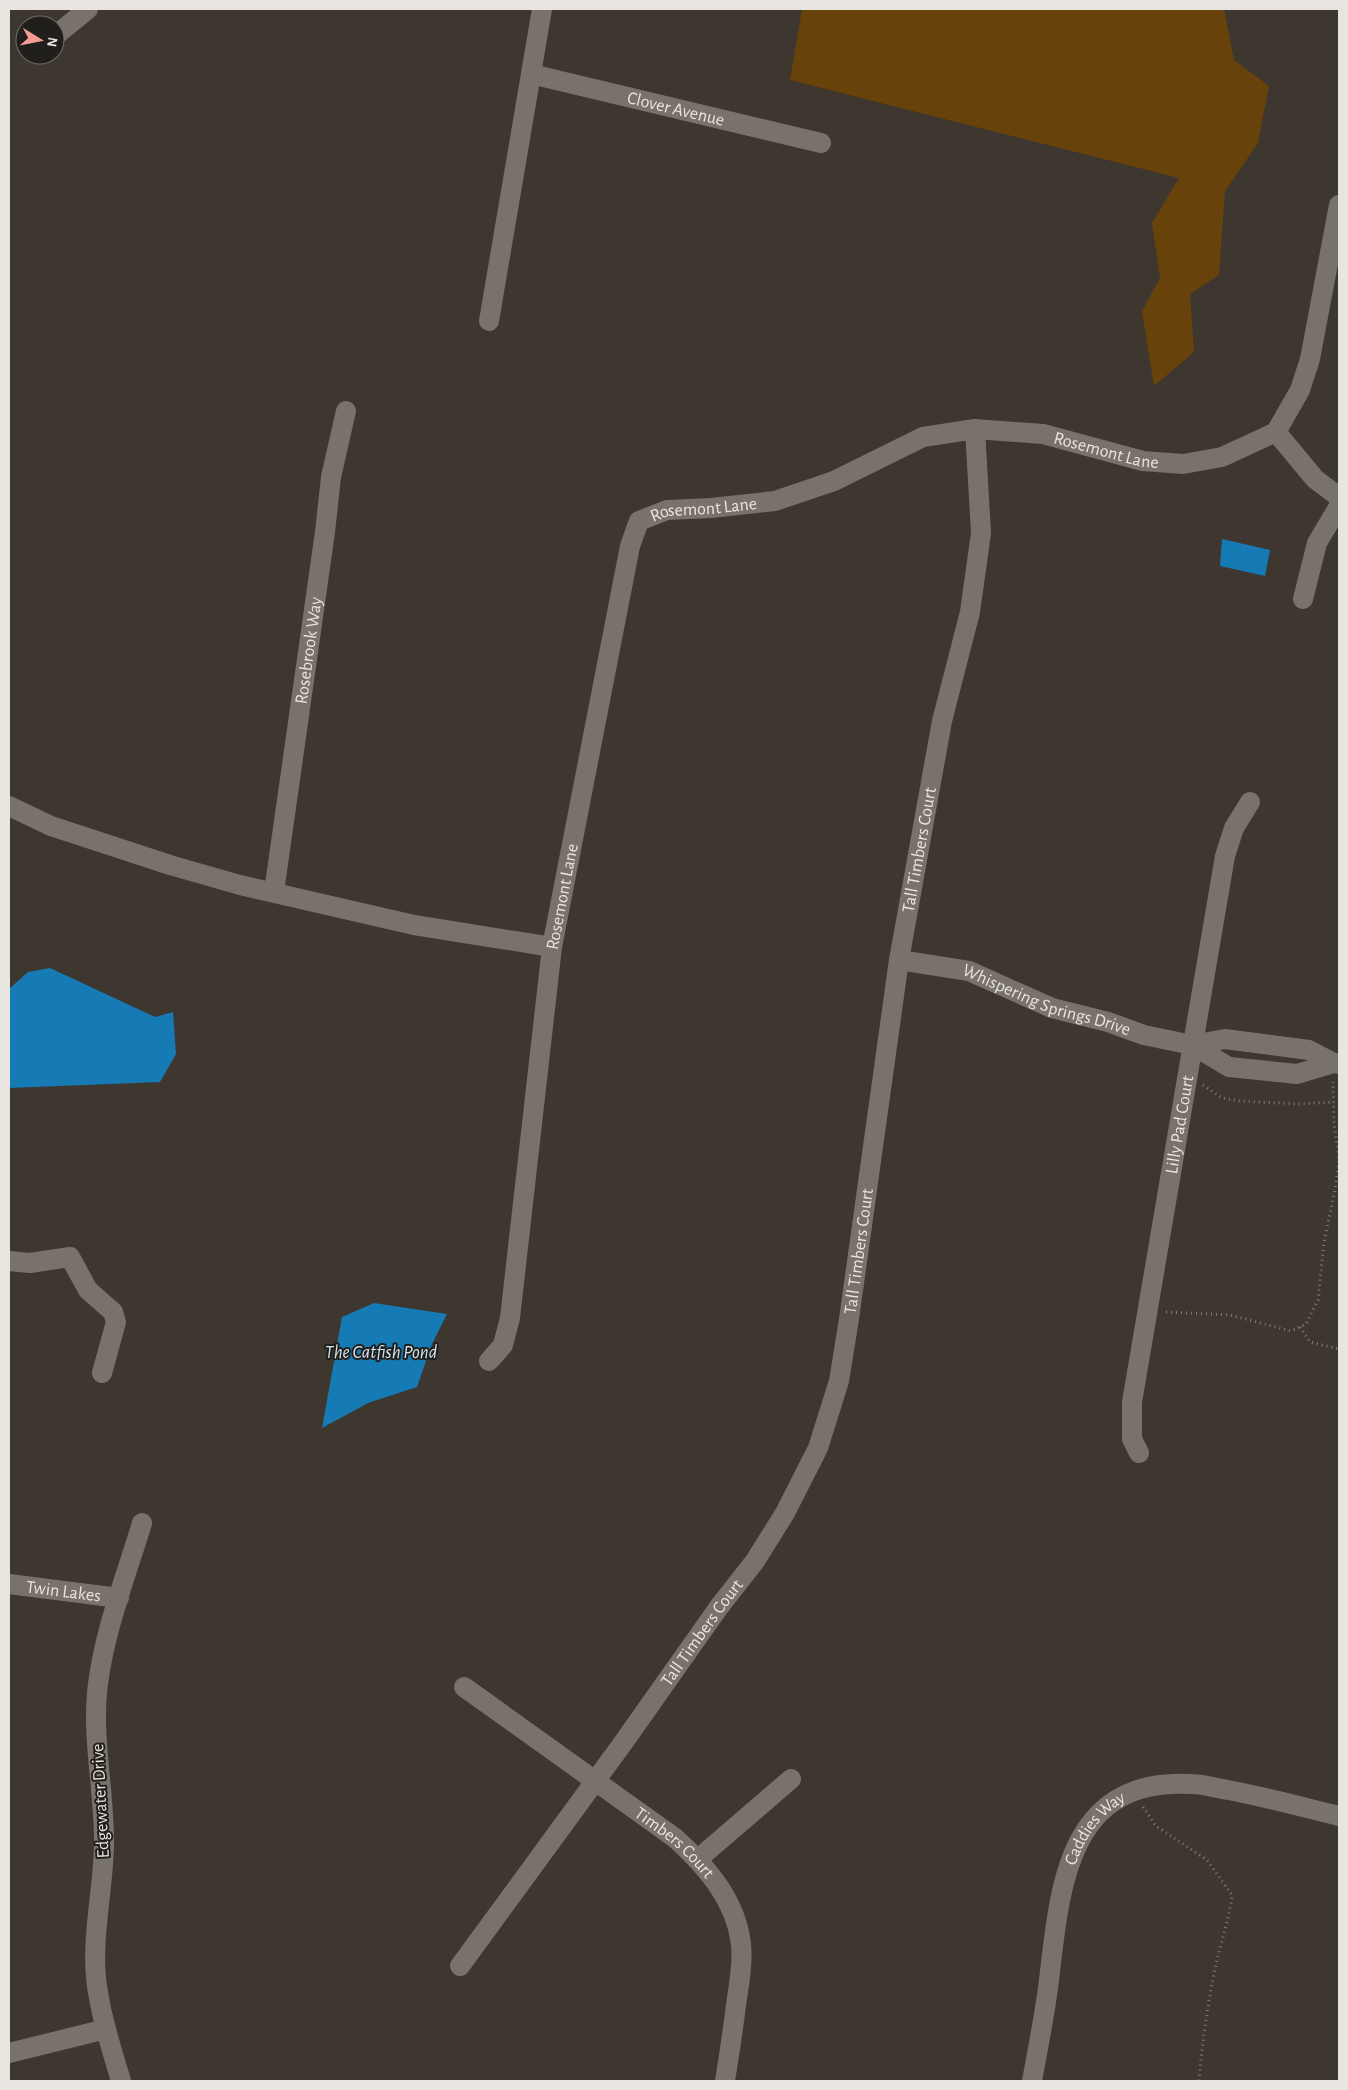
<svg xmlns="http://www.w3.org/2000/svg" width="1348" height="2090" font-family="'Alegreya Sans',sans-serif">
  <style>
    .green { fill: #68420b }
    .water { fill: #167ab4 }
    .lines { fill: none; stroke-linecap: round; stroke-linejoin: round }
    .path { stroke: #817c76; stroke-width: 3; stroke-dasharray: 1 4; stroke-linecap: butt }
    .minor { stroke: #79726a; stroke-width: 20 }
    .labels { text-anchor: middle; stroke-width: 4; stroke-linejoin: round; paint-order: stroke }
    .street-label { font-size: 18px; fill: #e8e4e0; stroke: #211f1b }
    .water-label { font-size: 19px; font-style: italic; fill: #d0e5f4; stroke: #211f1b }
  </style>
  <rect width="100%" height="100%" fill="#3d3730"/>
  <path class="green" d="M802,9H1224L1234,60L1269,86L1258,143L1225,191L1219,275L1190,294L1194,352L1154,386L1142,311L1160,278L1152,223L1179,178L790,80Z"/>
  <g class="water">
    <path d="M1222,539L1270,550L1265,576L1220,566Z"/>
    <path d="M50,968L155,1017L173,1012L176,1054L160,1082L9,1088V989L28,972Z"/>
    <path d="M374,1303L447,1314L432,1344L417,1387L368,1403L322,1428L342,1317Z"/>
  </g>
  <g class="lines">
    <g class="path">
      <path d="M1203,1085L1222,1098L1239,1101L1297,1104L1333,1102"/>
      <path d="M1166,1312L1230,1315L1291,1331L1306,1324L1318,1300L1324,1242L1335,1190L1339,1161L1334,1123L1333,1082"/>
      <path d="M1300,1327L1310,1342L1339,1349"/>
      <path d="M1143,1807L1156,1826L1207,1860L1232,1895C1229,1922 1219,1947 1214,1974C1207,2009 1202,2045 1199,2081"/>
    </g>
    <g class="minor">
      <path d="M55,36L88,9"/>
      <path id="s1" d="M531,74L821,143"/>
      <path d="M489,321L542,9"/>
      <path d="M1276,432L1315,479L1339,497"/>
      <path d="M1303,599L1317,543L1339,506"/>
      <path d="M9,806L51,826L170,865L240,885L414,925L552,947"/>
      <path id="s2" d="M274,892L325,532L331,477L346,411"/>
      <path id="s3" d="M899,960L969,971L1052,1008L1108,1022L1144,1035L1192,1045L1229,1067L1297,1074L1334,1063L1339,1064"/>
      <path d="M1192,1045L1225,1039L1309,1050L1334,1063"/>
      <path d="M9,1261L30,1263L70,1257L88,1290L113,1312L116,1322L102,1373"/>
      <path id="s4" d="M489,1361L503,1345L510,1318L552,947L630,546L639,521L667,510L711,508L775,501L834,481L923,437L975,429L1043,434L1143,461L1183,464L1222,457L1276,432L1300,390L1310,359L1339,205"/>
      <path id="s5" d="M1139,1453L1132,1439V1402L1225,856L1234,828L1250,802"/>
      <path id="s6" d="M9,1584L119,1598"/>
      <path id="s7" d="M464,1687L675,1838C706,1866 736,1900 741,1944C743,1964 739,1985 736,2005C733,2030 729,2056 725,2081"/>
      <path d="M698,1859L791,1779"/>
      <path id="s8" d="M460,1966L623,1743L719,1607L755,1561L785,1513L818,1448L839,1381L849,1319L899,960L942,721L970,612L981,533L975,429"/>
      <path d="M9,2053L106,2029"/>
      <path d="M121,2081C111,2047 100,2014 96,1978C92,1935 103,1890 104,1846C105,1793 91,1737 98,1684C105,1629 126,1576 142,1523"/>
      <path id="s9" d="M1032,2081C1038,2048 1045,2014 1049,1980C1060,1887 1067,1777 1191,1784C1203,1784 1216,1788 1228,1790C1265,1797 1302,1807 1339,1816"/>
    </g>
  </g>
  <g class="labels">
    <g class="street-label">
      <text dy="6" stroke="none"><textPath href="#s1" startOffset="149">Clover Avenue</textPath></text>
      <text dy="6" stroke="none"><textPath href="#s4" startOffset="1344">Rosemont Lane</textPath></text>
      <text dy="6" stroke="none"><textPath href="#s4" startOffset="924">Rosemont Lane</textPath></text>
      <text dy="6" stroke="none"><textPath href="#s2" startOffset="244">Rosebrook Way</textPath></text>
      <text dy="6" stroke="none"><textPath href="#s8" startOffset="1238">Tall Timbers Court</textPath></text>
      <text dy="6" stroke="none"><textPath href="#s4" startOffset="474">Rosemont Lane</textPath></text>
      <text dy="6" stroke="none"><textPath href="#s3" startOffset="154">Whispering Springs Drive</textPath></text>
      <text dy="6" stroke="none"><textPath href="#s5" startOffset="334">Lilly Pad Court</textPath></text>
      <text dy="6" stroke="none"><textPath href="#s8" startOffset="832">Tall Timbers Court</textPath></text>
      <text dy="6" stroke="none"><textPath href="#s6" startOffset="55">Twin Lakes</textPath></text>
      <text dy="6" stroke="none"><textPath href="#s8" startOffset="412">Tall Timbers Court</textPath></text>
      <text transform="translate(100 1801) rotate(-93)" y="6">Edgewater Drive</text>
      <text dy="6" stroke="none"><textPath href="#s9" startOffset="265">Caddies Way</textPath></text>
      <text dy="6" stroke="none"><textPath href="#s7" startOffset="262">Timbers Court</textPath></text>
    </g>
    <g class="water-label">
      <text x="381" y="1358">The Catfish Pond</text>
    </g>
  </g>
  <rect width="1348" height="2090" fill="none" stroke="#e8e4e0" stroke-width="20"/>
  <g transform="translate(40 40) rotate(100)"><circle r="24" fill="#211f1b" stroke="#716e6a"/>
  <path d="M0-4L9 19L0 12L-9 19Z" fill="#f59c94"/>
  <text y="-8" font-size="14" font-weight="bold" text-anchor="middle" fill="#e8e4e0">N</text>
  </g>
</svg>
